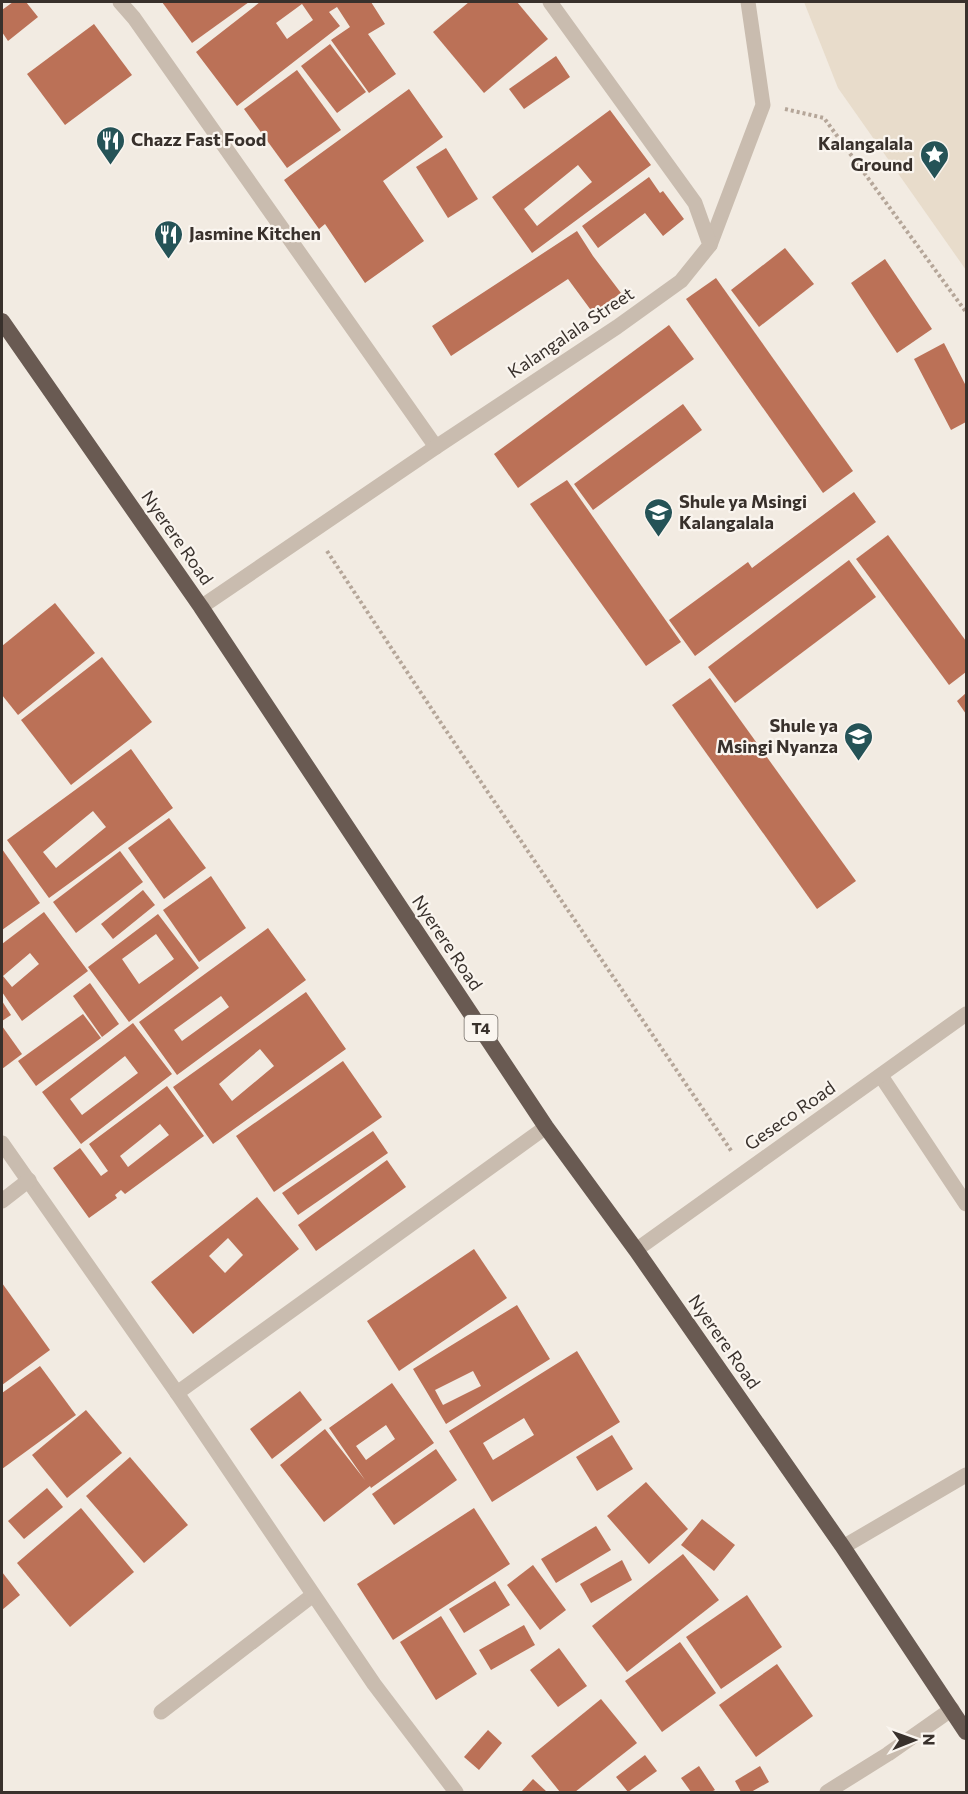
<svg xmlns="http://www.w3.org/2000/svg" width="968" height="1794" font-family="Commissioner,sans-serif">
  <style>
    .plaza { fill: #e8dccb }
    .building { fill: #bb7157; fill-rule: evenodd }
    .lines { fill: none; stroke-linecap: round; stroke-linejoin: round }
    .path { stroke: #b5a699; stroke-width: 4; stroke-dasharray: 3 3; stroke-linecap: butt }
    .service { stroke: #c9bcaf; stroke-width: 15 }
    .minor { stroke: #c9bcaf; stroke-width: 15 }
    .trunk { stroke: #695a52; stroke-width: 16 }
    .labels { text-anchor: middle; stroke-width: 4.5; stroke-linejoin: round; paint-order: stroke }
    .shield { fill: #faf5ef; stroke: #736c66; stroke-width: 1.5 }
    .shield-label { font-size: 16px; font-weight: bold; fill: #39312c }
    .poi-label { font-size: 18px; font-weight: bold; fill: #39312c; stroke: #faf5ef; text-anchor: start }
    .street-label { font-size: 18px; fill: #39312c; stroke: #faf5ef }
  </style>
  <rect width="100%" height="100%" fill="#f2ebe2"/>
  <path class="plaza" d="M804,2H966V270L838,88Z"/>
  <g class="building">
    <path d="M13,2H26L38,17L8,41L2,32V10Z"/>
    <path d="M162,2H249L192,43Z"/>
    <path d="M260,2H371L385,24L368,34L396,74L369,93L331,40L350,27L337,7L329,12L340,26L237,106L196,52ZM302,4L313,20L287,39L276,23Z"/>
    <path d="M469,2H517L548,39L484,93L433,32Z"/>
    <path d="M94,24L132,75L65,125L27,74Z"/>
    <path d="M330,44L366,92L337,113L301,66Z"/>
    <path d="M556,56L570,77L524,109L509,89Z"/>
    <path d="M297,70L341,130L287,168L244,109Z"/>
    <path d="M409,89L443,137L383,181L424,241L365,283L325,224L319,229L284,180Z"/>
    <path d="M610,110L651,165L532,253L492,197ZM578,165L592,182L537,226L524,209Z"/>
    <path d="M446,148L478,199L448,218L416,167Z"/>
    <path d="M649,177L660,193L663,191L684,219L663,236L645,213L598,248L582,226Z"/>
    <path d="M577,231L593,256L621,293L593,313L568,279L451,356L432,326Z"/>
    <path d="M785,248L814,284L759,327L731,290Z"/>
    <path d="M885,259L932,329L897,353L851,283Z"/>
    <path d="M716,278L853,471L823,493L686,299Z"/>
    <path d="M669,325L694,359L518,488L494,454Z"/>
    <path d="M944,343L966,386V422L951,430L914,359Z"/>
    <path d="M683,404L702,430L593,510L574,484Z"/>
    <path d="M567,480L681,642L646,666L530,504Z"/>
    <path d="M854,492L876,522L695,656L669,620L748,562L752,568Z"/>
    <path d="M888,535L966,641V672L949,685L856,559Z"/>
    <path d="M849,560L876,597L735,703L708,667Z"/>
    <path d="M55,603L95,653L18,715L2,695V646Z"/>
    <path d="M102,657L152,722L71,785L21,720Z"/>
    <path d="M710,678L856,881L817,909L672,705Z"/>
    <path d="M966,693V714L957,701Z"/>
    <path d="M131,749L173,808L49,898L7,840ZM93,811L106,827L56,868L43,852Z"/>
    <path d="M169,818L206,868L164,899L128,848Z"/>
    <path d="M2,849L40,903L2,930Z"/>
    <path d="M120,851L143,882L76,933L53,902Z"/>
    <path d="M211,876L246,928L199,962L163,910Z"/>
    <path d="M143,890L155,905L113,939L101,924Z"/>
    <path d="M44,912L88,971L22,1021L2,992V944ZM30,953L39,964L12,987L3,976Z"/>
    <path d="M158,914L199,968L129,1022L88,967ZM156,934L174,959L139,984L122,959Z"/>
    <path d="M268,928L306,980L177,1075L139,1022ZM221,996L229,1007L182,1041L174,1030Z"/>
    <path d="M90,983L119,1024L102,1037L73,996Z"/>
    <path d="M306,992L346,1049L213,1144L173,1087ZM260,1049L274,1066L232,1101L219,1084Z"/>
    <path d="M2,1001L11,1015L2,1021Z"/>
    <path d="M83,1014L101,1038L36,1086L18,1061Z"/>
    <path d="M133,1023L172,1074L81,1144L42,1092ZM125,1056L138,1073L82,1115L70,1099Z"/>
    <path d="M2,1026L22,1054L2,1069Z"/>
    <path d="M343,1061L382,1117L274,1192L236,1136Z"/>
    <path d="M167,1086L204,1136L125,1194L121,1190L115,1195L117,1198L89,1218L53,1168L80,1148L101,1176L108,1171L89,1144ZM160,1124L169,1135L128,1167L120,1156Z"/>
    <path d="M373,1131L388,1153L298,1215L282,1193Z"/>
    <path d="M387,1160L406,1187L316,1251L298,1225Z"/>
    <path d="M257,1197L299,1249L193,1334L151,1282ZM228,1238L243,1255L225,1273L209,1256Z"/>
    <path d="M474,1249L507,1298L399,1371L367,1321Z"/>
    <path d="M2,1283L50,1350L2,1385Z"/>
    <path d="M517,1305L550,1359L446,1424L413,1369ZM473,1371L481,1386L443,1405L435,1390Z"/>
    <path d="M577,1351L620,1422L492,1502L449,1431ZM524,1418L534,1435L493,1460L483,1443Z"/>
    <path d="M40,1366L76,1415L2,1469V1393Z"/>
    <path d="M392,1383L434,1443L371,1488L370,1486L324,1522L280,1465L325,1429L365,1480L329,1428ZM386,1425L395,1439L366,1460L356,1446Z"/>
    <path d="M300,1391L322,1420L272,1459L250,1429Z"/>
    <path d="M86,1410L122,1453L67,1498L32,1455Z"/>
    <path d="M612,1435L633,1469L597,1491L576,1457Z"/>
    <path d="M436,1449L457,1480L394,1525L372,1494Z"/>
    <path d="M130,1457L188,1525L144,1563L86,1496Z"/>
    <path d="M646,1482L688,1529L649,1564L607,1516Z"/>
    <path d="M47,1488L63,1507L24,1539L8,1521Z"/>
    <path d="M81,1508L134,1572L70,1627L17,1563Z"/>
    <path d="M474,1508L510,1564L393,1640L357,1584Z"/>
    <path d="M702,1519L735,1545L714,1571L681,1545Z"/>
    <path d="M596,1526L611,1550L556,1583L541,1559Z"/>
    <path d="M683,1554L719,1600L627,1672L592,1626Z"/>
    <path d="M622,1560L632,1580L591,1603L580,1584Z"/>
    <path d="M533,1565L566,1610L540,1630L507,1585Z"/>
    <path d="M2,1572L20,1595L2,1610Z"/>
    <path d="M495,1581L510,1605L464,1633L449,1609Z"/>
    <path d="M747,1595L782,1647L721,1689L686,1637Z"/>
    <path d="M441,1616L477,1674L436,1700L400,1642Z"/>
    <path d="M524,1625L535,1645L491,1670L479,1650Z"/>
    <path d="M680,1642L716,1693L662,1732L625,1681Z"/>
    <path d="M559,1648L587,1686L558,1707L530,1670Z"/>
    <path d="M777,1664L813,1716L756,1757L719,1705Z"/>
    <path d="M601,1699L637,1743L575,1792H560L531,1756Z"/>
    <path d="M488,1730L502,1743L479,1770L464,1757Z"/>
    <path d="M645,1755L657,1771L628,1792L616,1777Z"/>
    <path d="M699,1766L715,1790L711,1792H691L681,1778Z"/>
    <path d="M760,1766L769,1782L751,1792H741L735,1781Z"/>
    <path d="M533,1779L547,1792H521Z"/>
  </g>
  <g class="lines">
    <g class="path">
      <path d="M785,109L824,118L966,312"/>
      <path d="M327,551L443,726L732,1152"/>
    </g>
    <path class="service" d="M161,1712L313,1595"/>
    <g class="minor">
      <path d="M120,2L134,18L436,447"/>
      <path d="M710,245L763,105L748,2"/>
      <path d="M201,607L436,447L617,327L681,281L710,245L695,203L550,2"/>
      <path d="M881,1076L966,1204"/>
      <path d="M2,1143L177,1393L374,1684L456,1792"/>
      <path d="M2,1201L29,1180"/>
      <path d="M636,1250L966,1014"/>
      <path d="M177,1393L546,1127"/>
      <path d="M843,1547L966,1475"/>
      <path d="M827,1792L888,1754L952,1709"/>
    </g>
    <path class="trunk" d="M2,321L201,607L546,1127L636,1250L843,1547L966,1732"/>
  </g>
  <defs>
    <symbol id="restaurant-pin" viewBox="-11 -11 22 30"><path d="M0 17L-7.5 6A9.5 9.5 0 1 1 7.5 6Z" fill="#255357" stroke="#faf5ef"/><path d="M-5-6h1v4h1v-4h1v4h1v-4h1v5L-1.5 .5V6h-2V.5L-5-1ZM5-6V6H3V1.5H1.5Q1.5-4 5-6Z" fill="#fff"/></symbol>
    <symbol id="sight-pin" viewBox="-11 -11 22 30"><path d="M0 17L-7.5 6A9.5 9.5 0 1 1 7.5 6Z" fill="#255357" stroke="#faf5ef"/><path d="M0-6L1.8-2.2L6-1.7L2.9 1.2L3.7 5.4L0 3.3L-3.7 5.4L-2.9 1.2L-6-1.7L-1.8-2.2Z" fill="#fff"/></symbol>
    <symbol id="school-pin" viewBox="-11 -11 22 30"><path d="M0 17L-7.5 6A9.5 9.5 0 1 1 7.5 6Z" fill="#255357" stroke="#faf5ef"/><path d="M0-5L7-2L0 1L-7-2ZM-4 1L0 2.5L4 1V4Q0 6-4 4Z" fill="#fff"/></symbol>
  </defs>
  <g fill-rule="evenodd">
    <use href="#restaurant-pin" x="94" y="124" width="33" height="45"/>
    <use href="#sight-pin" x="918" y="138" width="33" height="45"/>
    <use href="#restaurant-pin" x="152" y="218" width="33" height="45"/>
    <use href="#school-pin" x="642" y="496" width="33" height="45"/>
    <use href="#school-pin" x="842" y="720" width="33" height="45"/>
  </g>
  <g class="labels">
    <rect class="shield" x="464.5" y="1015" width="33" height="26" rx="4.5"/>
    <g class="shield-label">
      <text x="481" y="1034">T4</text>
    </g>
    <g class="poi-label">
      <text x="131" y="146">Chazz Fast Food</text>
      <text x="913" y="150" text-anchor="end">Kalangalala<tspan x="913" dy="21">Ground</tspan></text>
      <text x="189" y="240">Jasmine Kitchen</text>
      <text x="679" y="508">Shule ya Msingi<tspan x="679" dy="21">Kalangalala</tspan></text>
      <text x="838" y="732" text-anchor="end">Shule ya<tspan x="838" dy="21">Msingi Nyanza</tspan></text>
    </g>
    <g class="street-label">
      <text transform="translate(571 333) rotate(-34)" y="6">Kalangalala Street</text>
      <text transform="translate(177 538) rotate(55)" y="6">Nyerere Road</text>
      <text transform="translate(447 943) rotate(56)" y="6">Nyerere Road</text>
      <text transform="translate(790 1116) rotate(-35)" y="6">Geseco Road</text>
      <text transform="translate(724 1342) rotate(55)" y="6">Nyerere Road</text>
    </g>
  </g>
  <rect width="968" height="1794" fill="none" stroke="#39312c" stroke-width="6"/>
  <g transform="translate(914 1740) rotate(89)" stroke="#faf5ef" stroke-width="4.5" paint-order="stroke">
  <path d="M0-4.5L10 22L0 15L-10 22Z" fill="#39312c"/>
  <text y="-9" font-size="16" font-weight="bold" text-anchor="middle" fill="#39312c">N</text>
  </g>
</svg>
